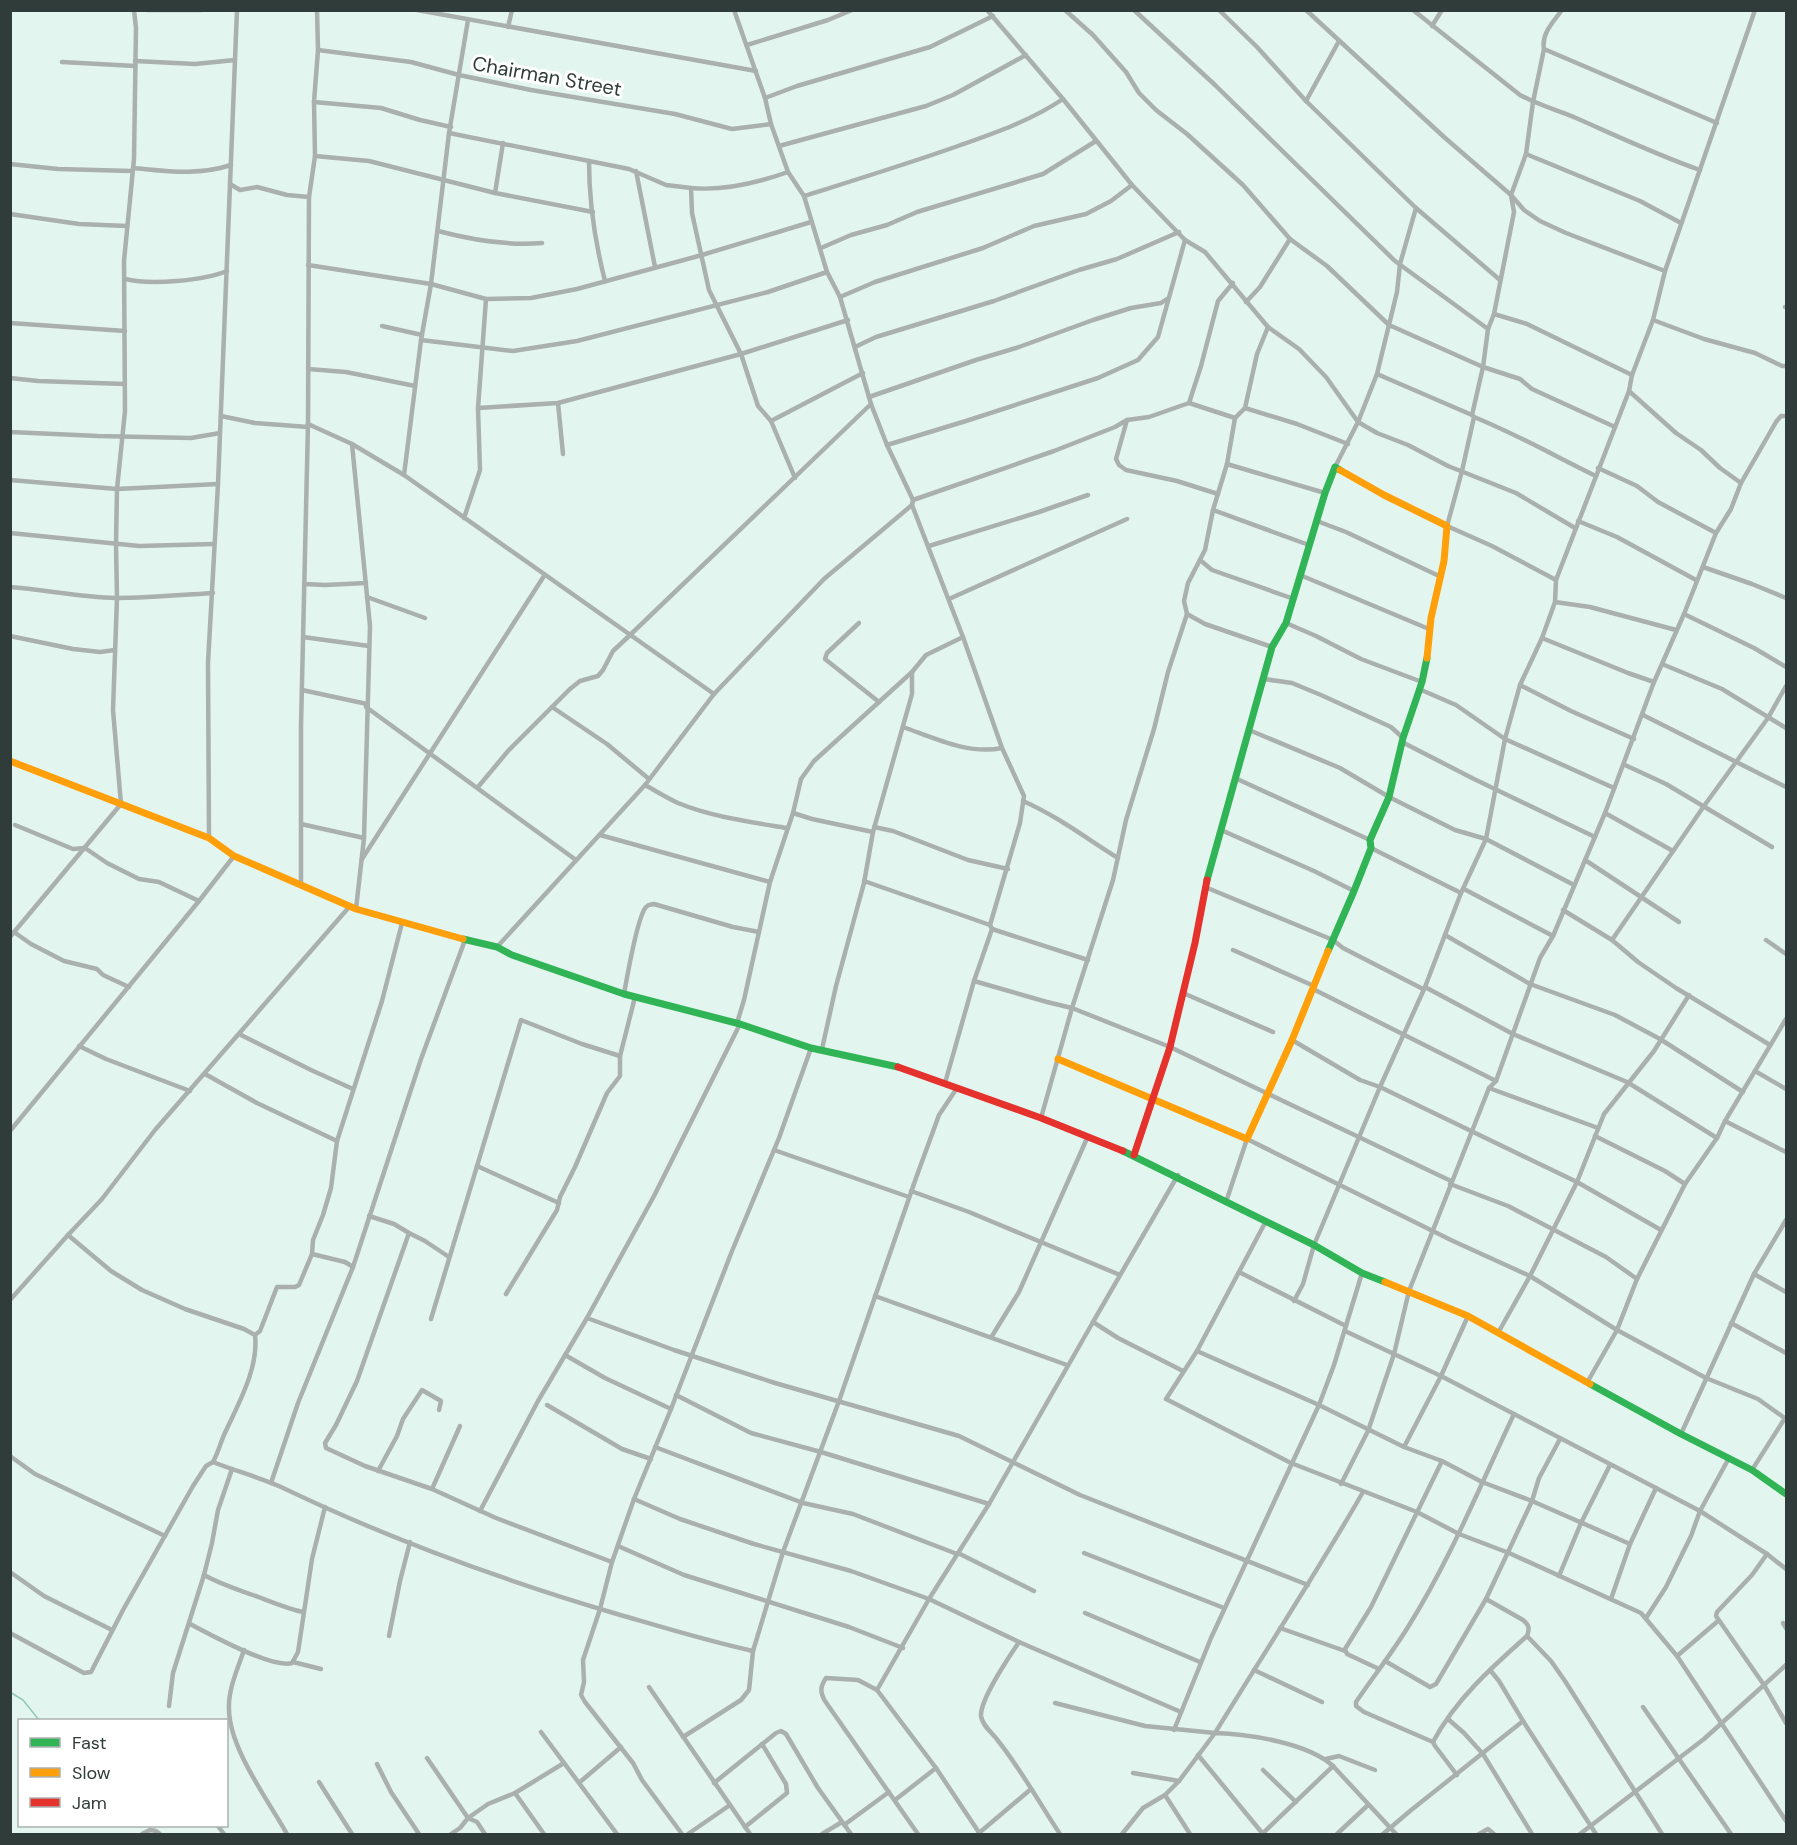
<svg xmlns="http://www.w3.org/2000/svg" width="1797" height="1845" font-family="'DM Sans',sans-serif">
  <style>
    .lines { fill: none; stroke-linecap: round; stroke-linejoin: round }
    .stream { stroke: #8fcaba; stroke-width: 1.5 }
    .street { stroke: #a9b0ae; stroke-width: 4.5 }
    .fast { stroke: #30b455; stroke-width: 7 }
    .slow { stroke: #ff9f0a; stroke-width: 7 }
    .jam { stroke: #e5322d; stroke-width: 7 }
    .labels { text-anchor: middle; stroke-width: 6; stroke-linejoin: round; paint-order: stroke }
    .street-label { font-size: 20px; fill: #303c39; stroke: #fff }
  </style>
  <rect width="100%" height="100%" fill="#e3f5ef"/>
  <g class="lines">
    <path class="stream" d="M10,1692L23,1700L39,1720"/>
    <g class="street">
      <path d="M147,10H201"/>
      <path d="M417,10L756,71"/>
      <path d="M734,10L765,98L771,124L788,172L804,196L827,272L840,297L871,404L887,445L913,500L912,505L963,637L1002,748L1024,796L1020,823L990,925L992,929L974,981L945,1083"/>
      <path d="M987,10L1063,99L1132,185L1185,240L1205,252L1268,327L1299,349L1326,377L1358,422L1377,433L1408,445L1448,466L1516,493L1575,528"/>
      <path d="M1065,10L1093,35L1126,72L1139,93L1156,110L1187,134L1243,185L1290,239L1327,266L1389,325L1483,367L1520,379L1532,389L1615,427"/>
      <path d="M1134,10L1215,85L1395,261L1488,329"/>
      <path d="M1219,10L1257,47L1306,101L1416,208L1500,280"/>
      <path d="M1306,10L1444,137L1511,195L1524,210L1540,221L1566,233L1665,271"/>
      <path d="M1413,10L1520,95C1538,105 1557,110 1576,118C1617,136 1657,155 1700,170"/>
      <path d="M1432,26L1442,10"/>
      <path d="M508,27L512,10"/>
      <path d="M747,45L828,20L852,10"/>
      <path d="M1544,49L1717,123"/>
      <path d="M318,50L411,62L459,75L531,90L675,114L732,129L771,124"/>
      <path d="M135,61L195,64L235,60"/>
      <path d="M62,62L135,66"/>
      <path d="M765,98L797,86L930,47L993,16"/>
      <path d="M1306,101L1339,41"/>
      <path d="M314,102L381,108L420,120L451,127"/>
      <path d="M449,133L629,169L666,185L691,188L692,213L709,290L741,354L758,406L771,421L795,478"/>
      <path d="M779,146L926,106L953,95L1026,55"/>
      <path d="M1526,154L1640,201L1681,223"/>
      <path d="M315,156L369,161L495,193L593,212"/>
      <path d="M589,161C589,201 595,242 605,281"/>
      <path d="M10,164L58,169L132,171"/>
      <path d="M133,168C167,171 197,176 231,165"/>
      <path d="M636,171L655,267"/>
      <path d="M230,184L240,190L257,187L287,195L309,197"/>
      <path d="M691,188C723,191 757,183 788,172"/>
      <path d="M495,193L503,143"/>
      <path d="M804,196C855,180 907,164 958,146C995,133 1030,121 1063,99"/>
      <path d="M10,214L79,224L127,226"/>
      <path d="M438,231C472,240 506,246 542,243"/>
      <path d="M821,248L851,235L887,225L917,212L1043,174L1096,141"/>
      <path d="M308,265L431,284L486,299L531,298L577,289L702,255L811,222"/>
      <path d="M125,279C150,285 203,281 227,271"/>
      <path d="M1233,283L1218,301L1201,366L1189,403L1235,418"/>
      <path d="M840,297L875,282L983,248L1034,226L1086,214L1111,201L1132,185"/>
      <path d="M1246,302L1260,287L1290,239"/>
      <path d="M1785,307H1786"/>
      <path d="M1494,314L1527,324L1632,375"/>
      <path d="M1653,320L1704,339L1755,353L1782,366H1786"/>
      <path d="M10,323L125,331"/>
      <path d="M382,326L422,335"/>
      <path d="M421,340L513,351L577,341L768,292L827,272"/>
      <path d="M855,347L876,337L994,301L1079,270L1117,259L1179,232"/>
      <path d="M308,369L346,372L415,386"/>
      <path d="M1377,374L1472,415"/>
      <path d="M10,378L38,381L125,384"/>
      <path d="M1629,391L1676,433L1701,450L1720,468L1741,483"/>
      <path d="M869,397L976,360L1019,347L1093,320L1131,308L1161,303L1167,299"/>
      <path d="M558,403L563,454"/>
      <path d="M478,408L558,403L741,354L848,320"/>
      <path d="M1245,408L1257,354L1268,327"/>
      <path d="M221,416L255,423L308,427"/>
      <path d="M1474,417C1516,434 1555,456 1596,476"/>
      <path d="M1127,420L1116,459L1119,465L1126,470L1177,481L1218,494"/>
      <path d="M771,421L863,373"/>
      <path d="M308,424L352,444L404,475L714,694"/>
      <path d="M10,432L98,436L191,438L220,433"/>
      <path d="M352,444L370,626L364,838L356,909"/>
      <path d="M887,445L966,421L1098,378L1138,360L1158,337L1185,240"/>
      <path d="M1227,464L1325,493"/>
      <path d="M1335,467L1358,422L1377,374L1397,292L1400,264L1416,208"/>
      <path d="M1598,468L1637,486L1658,502L1716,533"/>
      <path d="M404,475L421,340L431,284L449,133L468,20"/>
      <path d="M10,480L117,489L218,484"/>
      <path d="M913,500L1054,451L1115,427L1127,420L1149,417L1189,403"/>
      <path d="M1213,510L1309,545"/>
      <path d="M464,518L480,470L478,408L486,299"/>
      <path d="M1317,521L1346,532L1439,576"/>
      <path d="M1578,521L1617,537L1696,580"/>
      <path d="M10,533L139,546L214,544"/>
      <path d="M929,546L1039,512L1088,495"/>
      <path d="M1200,560L1212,570L1294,599"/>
      <path d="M1703,567L1752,584L1786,598"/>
      <path d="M1300,575L1429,629"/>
      <path d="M1556,580L1492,546L1447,526L1462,471L1474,417L1472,415L1483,367L1488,329L1494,314L1514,212L1511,195L1526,154L1533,102L1544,49C1541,34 1553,22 1562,10"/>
      <path d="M304,584L325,585L366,583"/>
      <path d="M10,587C46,590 81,597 116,598C147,598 182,595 213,593"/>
      <path d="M367,597L425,618"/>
      <path d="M949,599L1127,519"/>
      <path d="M1555,602L1590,607L1676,630"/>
      <path d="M1684,614L1754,648L1786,667"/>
      <path d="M859,623L827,653L825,659L879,702"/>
      <path d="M1286,623L1316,636L1361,659L1422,682"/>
      <path d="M10,636L73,649L100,652L115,650"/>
      <path d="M303,637L369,646"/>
      <path d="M1542,638L1628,673L1654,682"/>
      <path d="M1272,647L1205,624L1187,614L1184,601L1188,583L1205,550L1213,510L1227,464L1235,418L1245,408L1297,424L1348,444"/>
      <path d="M1662,664L1722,689L1786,728"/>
      <path d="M1264,679L1292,683L1321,695L1391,727L1403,738"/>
      <path d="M1520,685L1571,711L1634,739"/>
      <path d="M1419,689L1456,705L1505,739L1614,788"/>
      <path d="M302,690L367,704"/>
      <path d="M366,707L576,860"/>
      <path d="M552,707L607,744L649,779"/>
      <path d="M1643,715L1786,787"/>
      <path d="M903,727C934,738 969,755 1002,748"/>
      <path d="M1249,730L1340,768L1389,797L1455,830L1486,839L1574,885"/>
      <path d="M1402,742L1474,779L1595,837"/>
      <path d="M1625,765L1666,784L1772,847"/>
      <path d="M1235,778L1370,840"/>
      <path d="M645,785C656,791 667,798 678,803C712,817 751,822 787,828"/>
      <path d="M478,787L508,751L570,689L580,681L598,676L603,670L613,651L629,636L871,404"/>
      <path d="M1023,801C1057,816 1086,838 1118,858"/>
      <path d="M793,813L812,819L873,832"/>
      <path d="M1605,813L1673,851"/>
      <path d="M301,824L364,838"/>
      <path d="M15,825L73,849L85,848L107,863L139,879L159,882L199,901"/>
      <path d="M874,827L893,831L968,860L1008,869"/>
      <path d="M1221,830L1314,871L1354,891"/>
      <path d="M600,835L770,882"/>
      <path d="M209,838L208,663L218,484L237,10"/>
      <path d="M1371,848L1461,893"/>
      <path d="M362,859L544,576"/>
      <path d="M1585,860L1679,922"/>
      <path d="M864,881L990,925"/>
      <path d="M301,885V726L308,424L309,197L315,156L314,102L318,50L317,10"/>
      <path d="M1205,887L1333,940L1343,948L1423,989"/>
      <path d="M1464,889L1553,936"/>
      <path d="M1563,910L1612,940L1704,806L1768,718L1786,686"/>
      <path d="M992,929L1088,960"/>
      <path d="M14,932L31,944L64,961L97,969L103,975L129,987"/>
      <path d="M1445,935L1530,984L1615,1015L1660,1039L1743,1092"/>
      <path d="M10,937L121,804L113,710L117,598L116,544L117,489L125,411L124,261L134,159L136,28L134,10"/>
      <path d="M1612,940L1638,962L1676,988L1770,1045"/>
      <path d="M1766,940L1786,954"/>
      <path d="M497,947L645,785L714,694L824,579L912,505"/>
      <path d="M1233,950L1314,986"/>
      <path d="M974,981L1047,1002L1072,1008L1170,1047L1451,1181"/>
      <path d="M1425,987L1513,1034L1627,1082L1717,1138"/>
      <path d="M1313,989L1496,1081"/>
      <path d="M1183,993L1273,1032"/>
      <path d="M624,994C627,978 637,917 646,907C649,904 650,905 654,904L733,927L759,932"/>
      <path d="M737,1023L744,1000L770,882L793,813L801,779L814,761L912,672L926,655L963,637"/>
      <path d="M239,1034L311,1070L353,1089"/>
      <path d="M1292,1040L1360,1080L1380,1087L1577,1182L1661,1230"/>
      <path d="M79,1046L106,1059L190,1091"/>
      <path d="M822,1049L836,986L864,883L873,832L912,694V672"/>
      <path d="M1755,1071L1786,1089"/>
      <path d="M205,1074L257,1103L337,1141L382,1001L402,923"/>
      <path d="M1489,1088L1598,1128"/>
      <path d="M1041,1118L1072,1008L1113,880L1126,820L1154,729L1168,672L1187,614"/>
      <path d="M1725,1121L1786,1152"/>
      <path d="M10,1131L199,901L234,856"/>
      <path d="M1595,1136L1665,1171L1685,1184"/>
      <path d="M774,1150L909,1197"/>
      <path d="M477,1166L559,1203"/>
      <path d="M1450,1184L1508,1206L1606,1257L1637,1279"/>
      <path d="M911,1191L969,1212L1120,1275"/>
      <path d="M1226,1202L1247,1139L1453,1241L1530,1276L1577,1182L1604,1114L1654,1051L1689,995"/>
      <path d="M369,1216L394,1224L409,1233"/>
      <path d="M1266,1221L1197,1351L1166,1399L1291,1463L1417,1512L1459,1534L1509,1553L1641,1613L1677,1656L1786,1821"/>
      <path d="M68,1235L102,1199L155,1130L350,906"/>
      <path d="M312,1254L345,1262L353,1267"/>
      <path d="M449,1257L425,1241L409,1233L357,1381L336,1425L325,1443L326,1448L365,1466L432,1489L496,1518L612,1562"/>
      <path d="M1239,1272L1346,1326"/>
      <path d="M1754,1274L1786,1292"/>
      <path d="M506,1294L557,1210L560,1197L575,1167L607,1093L620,1076V1056L635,997"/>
      <path d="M875,1296L1067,1365"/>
      <path d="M10,1300L68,1235L111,1271L142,1290L185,1309L244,1329L255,1335C259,1369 237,1406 224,1435C220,1444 218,1453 213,1462"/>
      <path d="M1294,1301L1303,1284L1314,1245L1380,1087L1425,987L1461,893L1486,839L1505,739L1520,685L1542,638L1555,602L1556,580L1629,391L1632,375L1653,320L1665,271L1755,10"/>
      <path d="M587,1318L674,1350L775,1383L959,1436L1080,1495L1308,1585"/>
      <path d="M431,1319L521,1020L582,1044L620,1056"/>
      <path d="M1093,1322L1178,1175"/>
      <path d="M1731,1323L1786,1353"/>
      <path d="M1345,1331L1441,1376L1656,1488L1700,1511L1767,1554L1752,1575L1717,1612L1716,1616L1764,1685L1786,1665"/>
      <path d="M1498,1333L1530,1276L1617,1330L1706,1378L1758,1399L1786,1419"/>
      <path d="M255,1335L260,1331L277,1287H295L299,1285L312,1254L313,1240L323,1215L331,1188L337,1141"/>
      <path d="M992,1336L1019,1292L1088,1136"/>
      <path d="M1197,1351L1319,1405L1404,1447L1442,1461L1482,1482L1532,1501L1630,1544"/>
      <path d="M565,1355L605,1378L671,1409"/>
      <path d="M1588,1381L1617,1330L1637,1279L1685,1184L1717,1138L1725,1121L1786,1019"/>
      <path d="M676,1395L751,1433L821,1452L989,1504"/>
      <path d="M547,1405L622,1449L651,1459"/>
      <path d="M1681,1434L1754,1274L1786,1220"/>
      <path d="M655,1447L803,1503L853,1514L957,1554"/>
      <path d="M1404,1447L1441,1376L1468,1316"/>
      <path d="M10,1456L35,1474L165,1536"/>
      <path d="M1752,1470L1785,1418"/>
      <path d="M378,1471L397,1436L403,1419L422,1390L441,1401L439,1410"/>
      <path d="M271,1483L298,1403L353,1267L421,1059L465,940"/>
      <path d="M1341,1484L1368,1431L1394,1354L1409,1291L1489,1088L1496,1081L1540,958L1553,936L1605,813L1654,682L1684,614L1716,533L1731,509L1741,483L1776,422L1781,416H1786"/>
      <path d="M432,1489L460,1426"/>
      <path d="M634,1499L680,1519L754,1544L851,1571L929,1599L1019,1642C1009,1657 980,1699 981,1716C982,1726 994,1734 999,1742C1022,1771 1040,1804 1060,1834"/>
      <path d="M480,1511L538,1401L587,1318L654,1196L740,1024"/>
      <path d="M618,1546L684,1575L849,1627L903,1648"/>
      <path d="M958,1553L1034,1591"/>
      <path d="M1084,1553L1224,1608"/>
      <path d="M1767,1554L1786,1569"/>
      <path d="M10,1572L44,1596L112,1630"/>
      <path d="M204,1575C220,1584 236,1589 253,1595C270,1601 285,1608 303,1612"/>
      <path d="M1559,1576L1581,1523L1610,1465"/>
      <path d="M1611,1599L1630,1544L1656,1488"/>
      <path d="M1085,1613L1200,1662"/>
      <path d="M1646,1618L1666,1587L1691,1536L1700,1511L1729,1458"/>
      <path d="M1783,1623L1786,1628"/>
      <path d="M190,1624C209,1634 272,1669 292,1663L298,1652L312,1559L325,1507"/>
      <path d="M1280,1628L1345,1651"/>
      <path d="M10,1633L84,1673L91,1672L123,1610L193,1486L206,1466L213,1462C235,1471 259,1477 281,1487C389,1539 502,1580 617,1614C662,1627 707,1641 753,1651"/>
      <path d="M389,1636L400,1581L410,1542"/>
      <path d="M1527,1636L1551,1661L1565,1681L1662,1834"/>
      <path d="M1019,1642L1181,1712"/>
      <path d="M244,1650C238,1668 228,1689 229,1709C229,1748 268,1800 287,1834"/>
      <path d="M1677,1656L1718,1621"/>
      <path d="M1385,1661L1430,1687L1436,1684L1486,1599L1532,1501L1539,1478L1560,1439"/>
      <path d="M293,1662L321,1669"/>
      <path d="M1379,1669L1347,1654L1345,1649L1371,1607L1442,1461"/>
      <path d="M1254,1670L1322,1702"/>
      <path d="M1490,1670L1499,1681L1523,1721"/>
      <path d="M649,1687L750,1834"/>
      <path d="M877,1690L936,1768L980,1834"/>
      <path d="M1055,1703L1145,1726L1215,1733C1264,1653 1316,1574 1363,1492"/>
      <path d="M169,1706L173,1673L204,1575L212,1543L218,1510L232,1469"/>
      <path d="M1643,1707L1731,1834"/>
      <path d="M1448,1719L1464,1733L1483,1754L1532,1834"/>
      <path d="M1174,1730L1211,1638L1319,1405L1334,1365L1362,1273"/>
      <path d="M541,1732L617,1834"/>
      <path d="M683,1737L741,1700L749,1690L753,1651L783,1552L839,1401L916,1178L939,1115L957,1088"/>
      <path d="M1433,1742L1364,1712L1356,1706V1702C1373,1677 1392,1653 1408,1627C1450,1560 1480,1486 1514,1414"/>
      <path d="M1198,1755L1263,1834"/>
      <path d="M427,1758L468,1818L460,1828L451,1834"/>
      <path d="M1326,1759L1339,1756L1375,1770"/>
      <path d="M377,1764L391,1792L419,1834"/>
      <path d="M1263,1770L1296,1802"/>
      <path d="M1133,1773L1179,1781"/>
      <path d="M1457,1775L1435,1746L1433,1742C1455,1700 1492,1667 1527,1636C1530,1628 1529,1625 1523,1620L1486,1599"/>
      <path d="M319,1782L352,1834"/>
      <path d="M580,1782L621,1747"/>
      <path d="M714,1783L776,1733L781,1731L786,1734L818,1788L851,1834"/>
      <path d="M1165,1795L1190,1834"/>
      <path d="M895,1800L936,1768"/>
      <path d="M844,1825L889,1792"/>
      <path d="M218,1826L224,1834"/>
      <path d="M745,1827L787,1793L786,1784L762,1744"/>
      <path d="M979,1833L1031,1789"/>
      <path d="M142,1834L150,1830L156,1831L160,1834"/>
      <path d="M485,1834L477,1822L468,1818L488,1804L515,1793"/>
      <path d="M544,1834L515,1793L564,1763"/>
      <path d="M682,1834L642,1780L633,1763L585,1702L581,1695L584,1682L583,1660L600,1609L612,1562L634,1499L671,1409L732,1251L779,1138L811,1048"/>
      <path d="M688,1834L730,1805"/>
      <path d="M822,1834L842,1822"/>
      <path d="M918,1834L825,1701C820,1692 820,1687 826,1678L858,1680L877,1690L929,1599L989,1504L1093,1322L1118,1338L1183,1371"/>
      <path d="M1122,1834L1143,1808L1165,1795L1179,1781L1215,1733C1249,1734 1308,1743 1333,1766"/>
      <path d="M1262,1834L1333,1766L1396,1834"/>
      <path d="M1337,1834L1368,1805"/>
      <path d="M1383,1834L1410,1811L1523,1721L1596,1834"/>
      <path d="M1479,1834L1488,1829L1494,1834"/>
      <path d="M1580,1834L1704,1739L1764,1685L1786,1723"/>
    </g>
    <g class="fast">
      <path d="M1207,880L1272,647L1286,623L1325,493L1335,467L1340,470"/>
      <path d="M463,939L497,947L512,955L624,994L740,1024L811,1048L898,1067"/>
      <path d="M1328,951L1354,891L1371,848L1370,840L1389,797L1403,738L1422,682L1427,658"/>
      <path d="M1123,1151L1314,1245L1362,1273L1385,1282"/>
      <path d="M1590,1384L1681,1434L1752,1470L1786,1494"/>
    </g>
    <g class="slow">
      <path d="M1340,470L1384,495L1447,526L1444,561L1431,618L1427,658"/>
      <path d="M10,761L209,838L234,856L356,909L463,939"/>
      <path d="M1058,1059L1247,1139L1292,1040L1328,951"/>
      <path d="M1385,1282L1468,1316L1590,1384"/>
    </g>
    <g class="jam">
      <path d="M898,1067L1041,1118L1123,1151"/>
      <path d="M1134,1155L1170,1047L1195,943L1207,880"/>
    </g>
  </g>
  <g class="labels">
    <g class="street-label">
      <text transform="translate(547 76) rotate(10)" y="7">Chairman Street</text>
    </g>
  </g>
  <rect width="1797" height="1845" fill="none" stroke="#303c39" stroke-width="24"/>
  <rect x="18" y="1719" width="210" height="108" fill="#ffffff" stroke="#acb1b0" stroke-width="1.5"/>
  <rect x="30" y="1738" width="30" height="9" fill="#30b455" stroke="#acb1b0" stroke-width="1.5"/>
  <text x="72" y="1749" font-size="18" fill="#303c39">Fast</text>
  <rect x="30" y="1768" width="30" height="9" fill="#ff9f0a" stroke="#acb1b0" stroke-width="1.5"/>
  <text x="72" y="1779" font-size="18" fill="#303c39">Slow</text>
  <rect x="30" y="1798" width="30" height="9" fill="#e5322d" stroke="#acb1b0" stroke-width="1.5"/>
  <text x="72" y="1809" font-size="18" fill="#303c39">Jam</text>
</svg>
